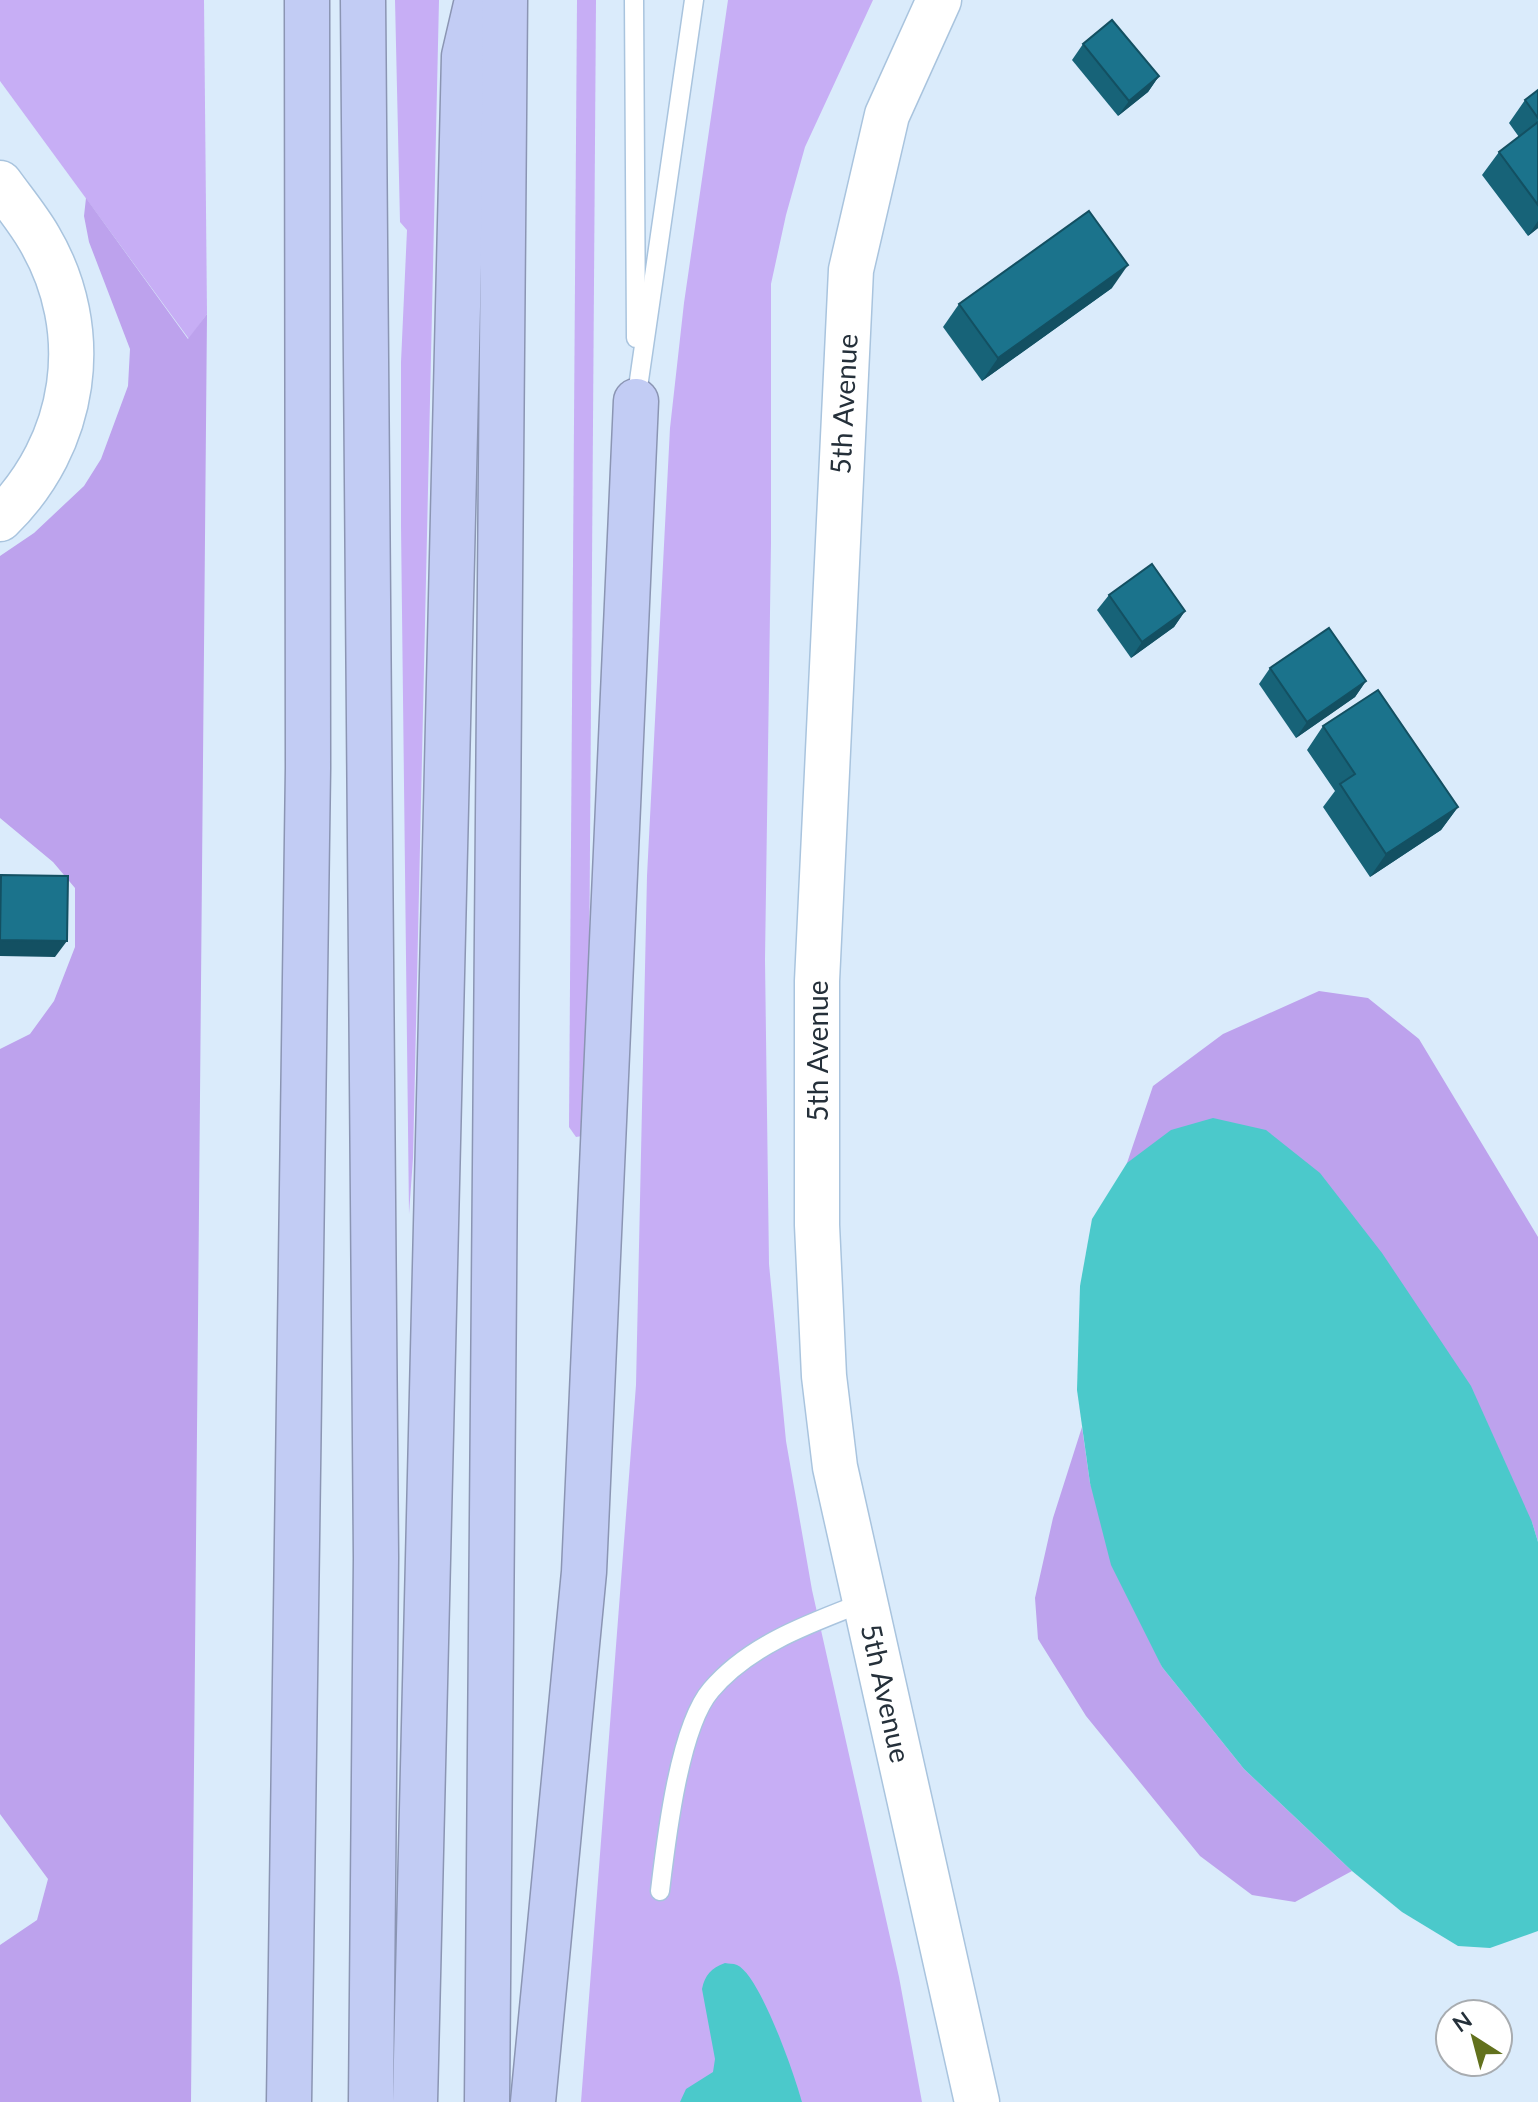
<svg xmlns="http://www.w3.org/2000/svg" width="1538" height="2102" font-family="Lato,sans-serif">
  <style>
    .green { fill: #c7aef5 }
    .forest { fill: #bda2ed }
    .water { fill: #4bc9cb }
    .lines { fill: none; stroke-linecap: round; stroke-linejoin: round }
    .lane-casing { stroke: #a9c4de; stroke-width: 21 }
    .secondary-casing { stroke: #a9c4de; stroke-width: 47 }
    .highway-casing { stroke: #8b95b3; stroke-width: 47 }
    .lane { stroke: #fff; stroke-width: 18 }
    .secondary { stroke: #fff; stroke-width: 44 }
    .highway { stroke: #c2ccf4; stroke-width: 44 }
    .wall { fill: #176378 }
    .shaded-wall { fill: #135062 }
    .building { fill: #1b738c; stroke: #135062; stroke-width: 2 }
    .labels { text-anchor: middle; stroke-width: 8; stroke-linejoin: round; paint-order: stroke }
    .street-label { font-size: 28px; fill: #25303a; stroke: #fff }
  </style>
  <rect width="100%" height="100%" fill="#daebfb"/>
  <g class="green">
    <path d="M0,0H204L207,314L189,339L0,81Z"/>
    <path d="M395,0H439L413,1158L409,1214L401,526V362L407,230L400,222Z"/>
    <path d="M577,0H596L588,1130L582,1136L576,1137L569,1127Z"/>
    <path d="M728,0H873L805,147L786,215L771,284V543L765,960L769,1264L786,1441L812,1590L899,1977L922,2102H581L636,1385L647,876L670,428L684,303Z"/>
  </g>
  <g class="forest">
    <path d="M86,198L188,339L207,314L191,2102H0V1945L37,1920L48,1879L0,1814V1049L30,1034L54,1001L75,947V888L53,862L0,818V556L34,533L84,486L101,459L128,386L130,349L89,242L84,216Z"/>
    <path d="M1319,991L1368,998L1419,1039L1538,1237V1542L1532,1522L1127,1163L1153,1086L1223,1034Z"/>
    <path d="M1082,1427L1090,1483L1162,1667L1244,1769L1352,1871L1295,1902L1252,1895L1200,1856L1086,1716L1038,1639L1035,1598L1053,1518Z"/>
  </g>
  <g class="water">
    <path d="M1213,1118L1266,1130L1320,1173L1382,1253L1471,1386L1532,1522L1538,1542V1931L1490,1948L1458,1946L1402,1912L1352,1871L1244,1769L1162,1667L1111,1565L1090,1483L1077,1390L1080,1286L1092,1219L1127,1163L1171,1130Z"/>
    <path d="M725,1963C729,1964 733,1963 737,1965C760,1975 795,2076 802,2102H680L686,2089L713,2072L715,2059L702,1989C705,1975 711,1968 725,1963Z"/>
  </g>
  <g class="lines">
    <defs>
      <g id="lane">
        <path d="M634,0L636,338"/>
        <path d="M636,401L694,0"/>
        <path d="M660,1891C666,1841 679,1727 711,1690C750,1644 811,1623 865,1602"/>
      </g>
      <g id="secondary">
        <path id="s1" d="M939,0L887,115L851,270L817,981V1225L824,1376L835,1467L977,2102"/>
        <path d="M0,183C13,201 28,219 39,238C94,331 77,444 0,519"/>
      </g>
      <g id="highway">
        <path d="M363,0L376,1558L371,2102"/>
        <path d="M289,2102L308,768L307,0"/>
        <path d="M415,2102L464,56L477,0"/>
        <path d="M487,2102L505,0"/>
        <path d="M533,2102L584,1572L636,401"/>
      </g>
    </defs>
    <use href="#lane" class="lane-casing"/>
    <use href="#secondary" class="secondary-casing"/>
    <use href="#highway" class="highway-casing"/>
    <use href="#lane" class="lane"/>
    <use href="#secondary" class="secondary"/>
    <use href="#highway" class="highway"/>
  </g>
  <g class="wall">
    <path d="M1083,44L1159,76L1148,92L1118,116L1072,60Z"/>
    <path d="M1538,90V228L1528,236L1482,175L1499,152L1519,137L1509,123L1525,100Z"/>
    <path d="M1112,288L982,381L943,327L959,304Z"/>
    <path d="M1109,595L1185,611L1174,627L1131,658L1097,610Z"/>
    <path d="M1270,668L1366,681L1355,697L1296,738L1259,684Z"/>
    <path d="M1323,726L1458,807L1441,830L1370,877L1323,807L1335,791L1307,750Z"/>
  </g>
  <g class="shaded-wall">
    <path d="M1159,76L1148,92L1118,116L1129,101Z"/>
    <path d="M1538,221V228L1528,236Z"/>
    <path d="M1128,265L1112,288L982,381L998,358Z"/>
    <path d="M1185,611L1174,627L1131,658L1142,642Z"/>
    <path d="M1366,681L1355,697L1296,738L1307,722Z"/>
    <path d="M1458,807L1441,830L1370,877L1386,854Z"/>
    <path d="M0,940L67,941L55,957L0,956Z"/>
  </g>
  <g class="building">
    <path d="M1112,20L1159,76L1129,101L1083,44Z"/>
    <path d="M1538,90V118L1525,100Z"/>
    <path d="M1538,122V205L1499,152Z"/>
    <path d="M1089,211L1128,265L998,358L959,304Z"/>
    <path d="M1152,564L1185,611L1142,642L1109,595Z"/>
    <path d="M1329,628L1366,681L1307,722L1270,668Z"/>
    <path d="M1378,690L1458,807L1386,854L1340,784L1355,774L1323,726Z"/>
    <path d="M1,875L68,876L67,941L0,940Z"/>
  </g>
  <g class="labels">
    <g class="street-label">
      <text transform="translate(844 404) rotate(-87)" y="10">5th Avenue</text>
      <text transform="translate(818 1051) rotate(-90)" y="10">5th Avenue</text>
      <text dy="10" stroke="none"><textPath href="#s1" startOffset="1716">5th Avenue</textPath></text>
    </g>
  </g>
  <g transform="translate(1474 2038) rotate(324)"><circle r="38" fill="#ffffff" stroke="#a8acb0" stroke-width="2"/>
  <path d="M0-6L14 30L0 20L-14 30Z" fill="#62711d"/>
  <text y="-12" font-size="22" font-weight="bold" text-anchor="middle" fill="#25303a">N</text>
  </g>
</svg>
